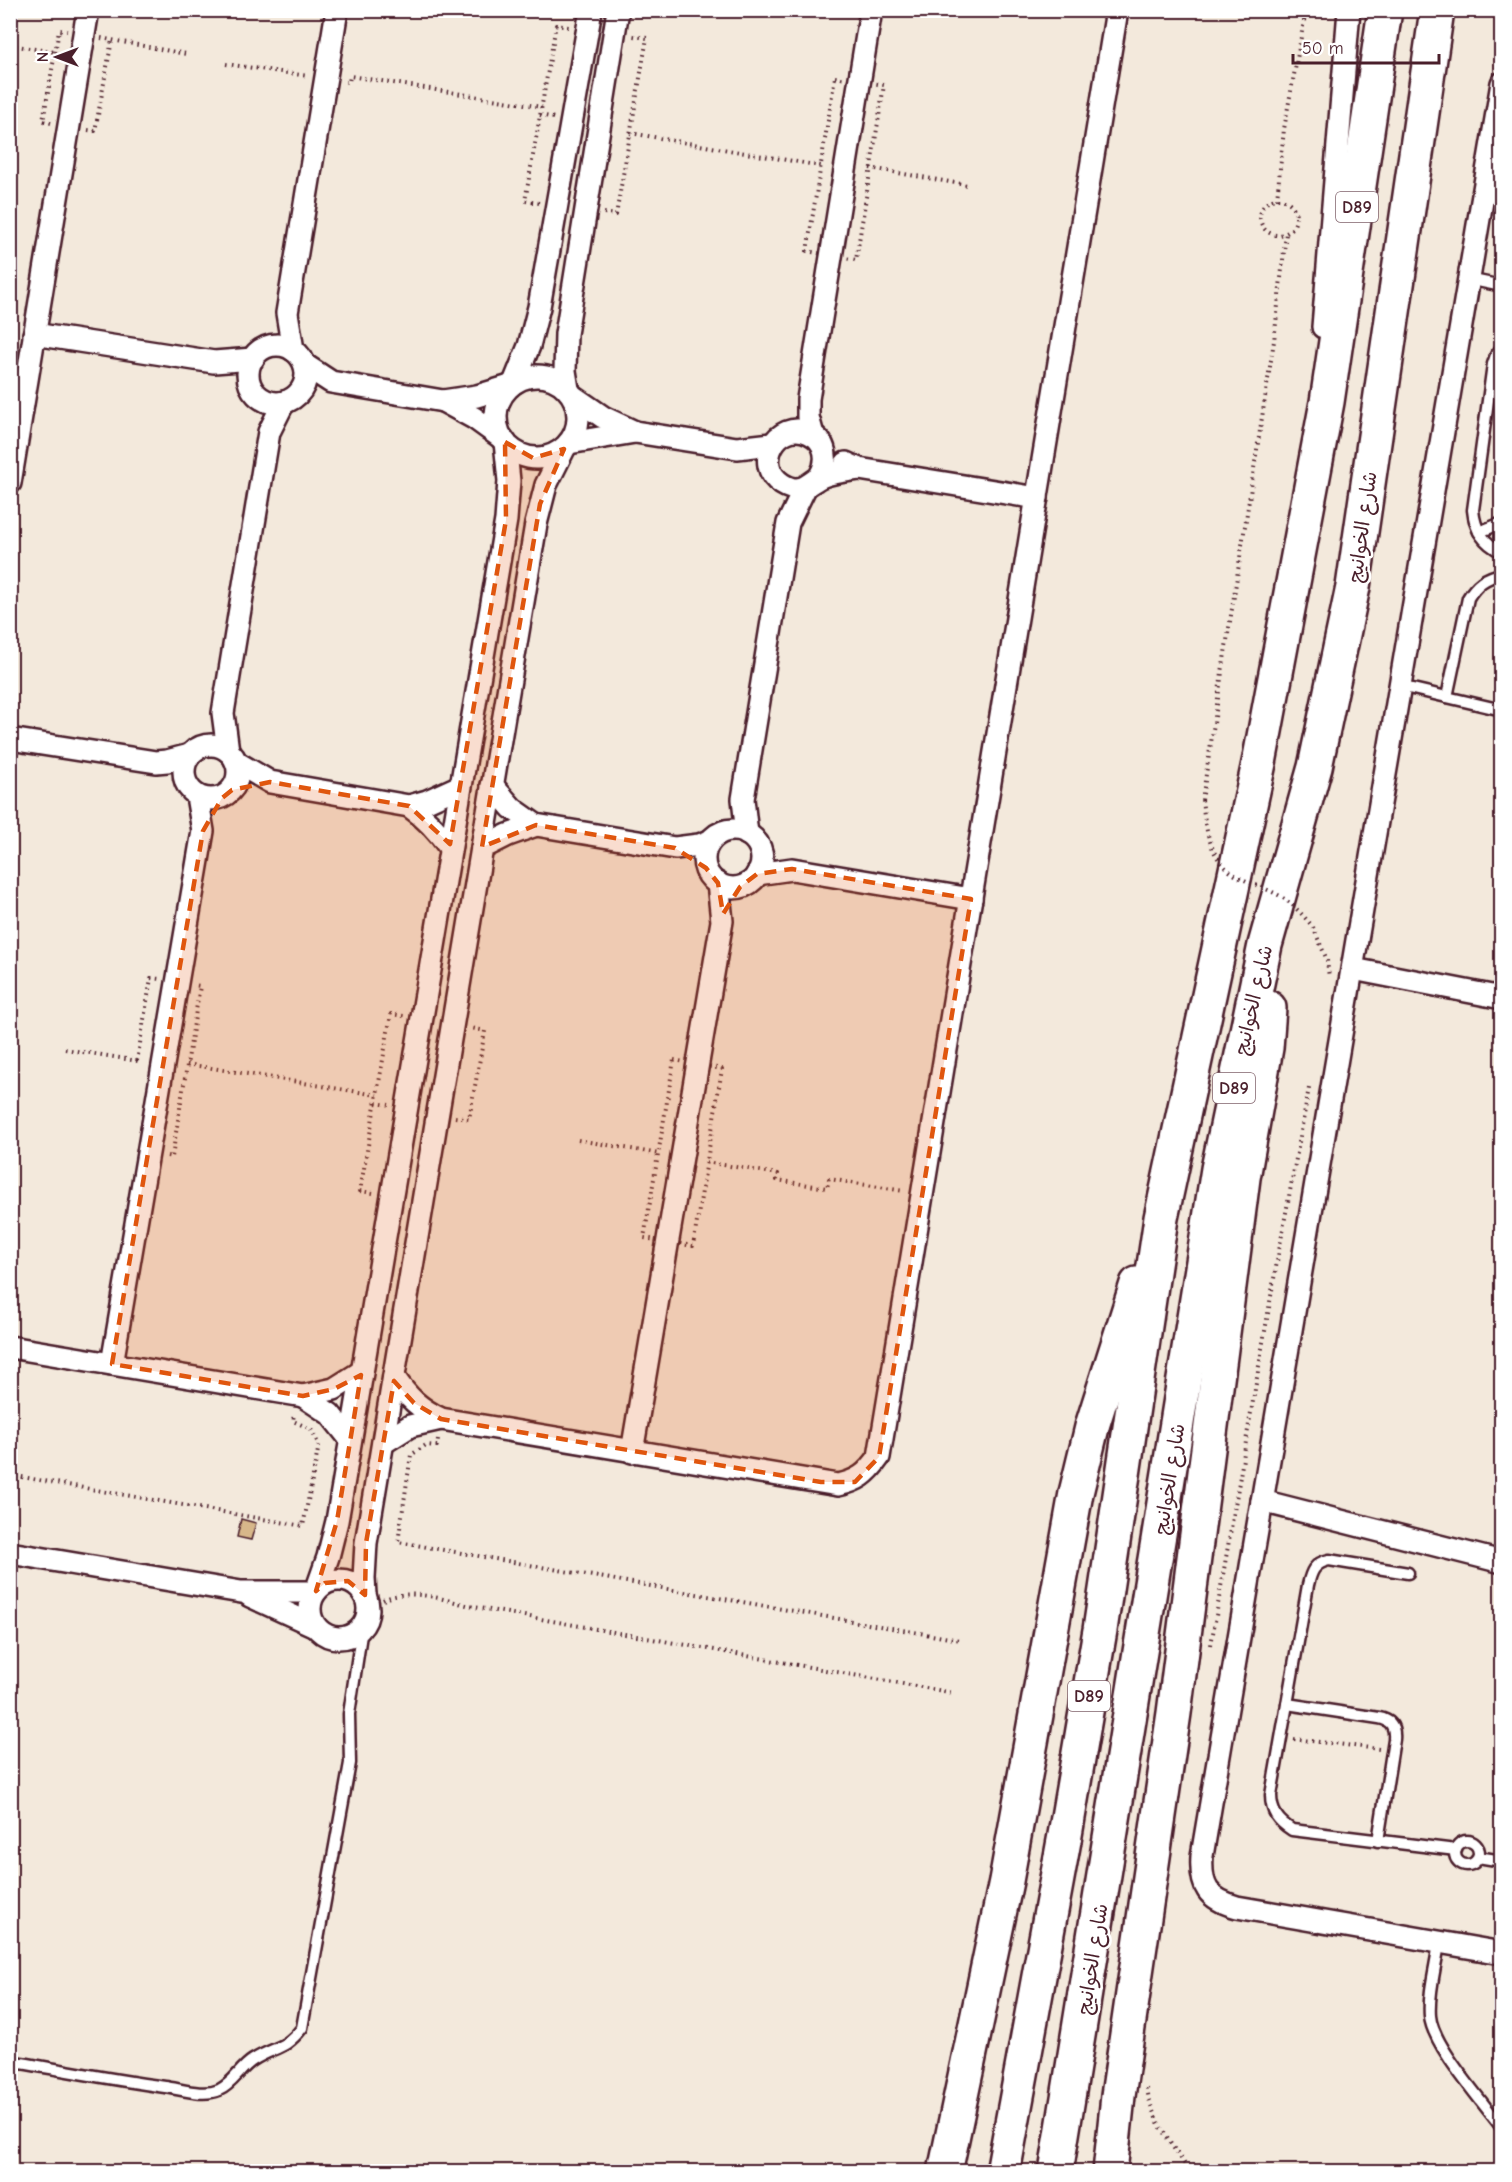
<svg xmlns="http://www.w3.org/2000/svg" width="1512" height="2182" font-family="'Comic Neue','Playpen Sans Arabic',sans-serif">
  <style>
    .building { fill: #d7b78a; stroke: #4a1f2b; stroke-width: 1.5 }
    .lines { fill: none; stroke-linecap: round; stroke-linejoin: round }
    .service-casing { stroke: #4a1f2b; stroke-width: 15 }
    .minor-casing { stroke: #4a1f2b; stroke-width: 26 }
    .trunk-casing { stroke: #4a1f2b; stroke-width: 38 }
    .path { stroke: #4a1f2b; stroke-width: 4; stroke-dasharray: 1.5 4.5; stroke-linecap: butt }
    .service { stroke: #fff; stroke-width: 10 }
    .minor { stroke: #fff; stroke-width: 21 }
    .trunk { stroke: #fff; stroke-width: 33 }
    .path-bridge { stroke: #4a1f2b; stroke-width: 4; stroke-dasharray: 1.5 4.5; stroke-linecap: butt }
    .marked { fill: #e0560e; fill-opacity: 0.2; stroke: #e0560e; stroke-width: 4.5; stroke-dasharray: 12 8; stroke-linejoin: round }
    .labels { text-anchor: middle; stroke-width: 5; stroke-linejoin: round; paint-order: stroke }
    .shield { fill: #fff; stroke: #80626b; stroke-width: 1.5 }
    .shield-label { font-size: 18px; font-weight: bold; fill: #4a1f2b }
    .street-label { font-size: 20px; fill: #4a1f2b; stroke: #fff }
  </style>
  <rect width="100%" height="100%" fill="#f3e9dc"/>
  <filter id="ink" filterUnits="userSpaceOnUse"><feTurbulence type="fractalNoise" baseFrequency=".0167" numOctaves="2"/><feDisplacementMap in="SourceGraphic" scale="12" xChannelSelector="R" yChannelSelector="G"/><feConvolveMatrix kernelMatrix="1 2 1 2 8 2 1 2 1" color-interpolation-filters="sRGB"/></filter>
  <g filter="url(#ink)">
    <path class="building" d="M241,1519L256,1523L251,1540L237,1537Z"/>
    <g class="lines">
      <defs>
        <g id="service">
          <path d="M1468,279L1502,286"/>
          <path d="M1502,348L1496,355L1493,364L1473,510C1475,530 1483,543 1502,552"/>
          <path d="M1479,532L1502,523"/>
          <path d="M1400,686L1502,710"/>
          <path d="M1447,697L1468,598C1476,585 1485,577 1502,574"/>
          <path d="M1408,1573L1329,1560C1314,1563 1311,1572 1308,1585L1271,1795C1271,1812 1278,1821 1292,1830L1456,1850"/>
          <path d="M1287,1704L1379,1718C1391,1720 1395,1727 1394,1739L1378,1841"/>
          <circle cx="1467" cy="1853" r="12"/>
          <path d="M1478,1857L1502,1861"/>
          <path d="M1439,1943C1436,1966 1428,1993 1430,2016C1432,2045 1483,2102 1502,2128"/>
          <path d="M10,2061C62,2070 113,2080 165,2087C181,2089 203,2097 219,2090C233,2084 240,2068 253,2060C275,2046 284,2051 302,2028L350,1763L349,1714L362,1628"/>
        </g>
        <g id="minor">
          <path d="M1502,83L1202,1856C1200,1887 1208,1899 1237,1907L1502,1953"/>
          <path d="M1323,327L1349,10"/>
          <path d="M34,334L214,362L253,359"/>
          <circle cx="277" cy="374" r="29"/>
          <path d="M293,350L287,313L337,10"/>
          <path d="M305,365L331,382L443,401L477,396L510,386"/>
          <circle cx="537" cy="417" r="41"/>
          <path d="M514,383L529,346L539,307L591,10"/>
          <path d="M568,389L565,371L566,334L618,10"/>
          <path d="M574,397L603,417L635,432L737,448L772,444"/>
          <path d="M443,401L474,418L503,439"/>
          <path d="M813,435L808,417V399L871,10"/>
          <path d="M569,443L635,432"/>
          <path d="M846,463L859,469L1037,498"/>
          <path d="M820,476C829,461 827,441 809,433C777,418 752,465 782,484C803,497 809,481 823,476C834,472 847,471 859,469"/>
          <path d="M10,483L88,10"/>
          <path d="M10,739L156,762L167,761L190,755"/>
          <circle cx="211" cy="772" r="27"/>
          <path d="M228,751L223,713L269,432L284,402"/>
          <path d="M236,762L270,782L409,806L427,801L460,786"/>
          <path d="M492,785L512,808L536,825L675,848L699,845L710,841"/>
          <path d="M409,806C426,818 438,831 450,848"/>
          <circle cx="733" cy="859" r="29"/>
          <path d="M747,834L743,799L788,523L805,488"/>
          <path d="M482,848L508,835L536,825"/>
          <path d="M757,874L792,869L971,899"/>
          <path d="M1353,969L1502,998"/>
          <path d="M10,1347L303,1396L334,1389L361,1372"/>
          <path d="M112,1364L203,831L197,796"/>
          <path d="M394,1377C407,1397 420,1409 441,1419L838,1485C858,1481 867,1474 879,1457L1117,10"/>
          <path d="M303,1396L330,1414L350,1439"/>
          <path d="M383,1443L410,1426L441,1419"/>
          <path d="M632,1452L722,921L718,883"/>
          <path d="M1262,1501L1502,1562"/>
          <path d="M10,1553L241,1592H315"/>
          <circle cx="339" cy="1609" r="29"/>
          <path d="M316,1591L328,1557L337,1521L506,520L509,481L505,442"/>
          <path d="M365,1595L364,1578L366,1543L536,524L546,485L564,449"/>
          <path d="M250,1596L315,1626"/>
        </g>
        <g id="trunk">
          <path d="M945,2172L1006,1881L1076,1493L1093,1423L1137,1284"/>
          <path d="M1003,2172L1065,1835L1100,1630L1161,1218L1259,763L1327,402L1385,10"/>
          <path d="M1056,2172L1218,1169L1265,945L1315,767L1353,587L1437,10"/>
          <path d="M1110,2172L1118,2096L1174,1713L1243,1178L1266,1048L1269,1008"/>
        </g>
      </defs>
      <use href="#service" class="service-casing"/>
      <use href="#minor" class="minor-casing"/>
      <use href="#trunk" class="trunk-casing"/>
      <g class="path">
        <path d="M101,38L186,54"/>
        <path d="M10,45L55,52"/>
        <path d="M226,64L308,76"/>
        <path d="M835,77L884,85L856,260L807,251Z"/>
        <path d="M345,82H349L350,76L542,107"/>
        <path d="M540,115L554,118"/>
        <path d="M51,123L43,121L59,30L67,31"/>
        <path d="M88,130L95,131L112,40"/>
        <path d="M630,133L821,166"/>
        <path d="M870,168L967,185"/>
        <circle cx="1278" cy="217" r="18"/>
        <path d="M1277,199L1284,129L1306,10"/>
        <path d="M539,203L525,201L556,25L569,27"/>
        <path d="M604,213L616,215L647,38L633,36"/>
        <path d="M1202,800L1274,341L1286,233"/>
        <path d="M1313,927L1327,960L1329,978"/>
        <path d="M65,1049L138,1061"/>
        <path d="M674,1060L722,1069L693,1246L644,1238Z"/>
        <path d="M137,1061L151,978L160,979"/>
        <path d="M187,1064L377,1095"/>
        <path d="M376,1103L389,1105"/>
        <path d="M455,1117L469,1119L485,1031L471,1028"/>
        <path d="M578,1140L660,1154"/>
        <path d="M167,1156L172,1157L200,986L194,985"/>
        <path d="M706,1162L778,1174L777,1180L827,1188L829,1179L904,1191"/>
        <path d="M373,1193L360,1191L391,1014L404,1016"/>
        <path d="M438,1440L437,1446L426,1445L411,1455L398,1542L960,1640"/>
        <path d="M10,1475L303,1526L319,1445L311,1429L293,1421L294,1413"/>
        <path d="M383,1600C410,1587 446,1600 474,1607L954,1693"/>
        <path d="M1211,1645L1276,1267L1309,1088"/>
        <path d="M1294,1739L1379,1749"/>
        <path d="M1147,2088C1151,2120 1173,2146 1190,2172"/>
      </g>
      <use href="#service" class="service"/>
      <use href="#minor" class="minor"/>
      <use href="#trunk" class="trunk"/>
      <path class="path-bridge" d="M1202,800C1205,823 1208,851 1226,868C1241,882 1263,886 1280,896C1293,904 1303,915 1313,927"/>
    </g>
  </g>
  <path class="marked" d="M505,442L533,458L564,449L540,504L482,847L536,825L675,848L706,868L718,883L723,914L740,887L757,874L792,869L971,899L879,1457L855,1482H821L441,1419L414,1403L394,1381L366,1543L365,1595L348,1581L325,1583L316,1591L337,1521L361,1375L334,1389L303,1396L112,1364L203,831L222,798L232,790L270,782L409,806L450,844L506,520Z"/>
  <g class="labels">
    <g class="shield">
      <rect x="1336" y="192" width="42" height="30" rx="4.5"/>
      <rect x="1213" y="1073" width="42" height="30" rx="4.5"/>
      <rect x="1068" y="1681" width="42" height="30" rx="4.5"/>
    </g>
    <g class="shield-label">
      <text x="1357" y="213">D89</text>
      <text x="1234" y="1094">D89</text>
      <text x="1089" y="1702">D89</text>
    </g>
    <g class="street-label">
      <text transform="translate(1362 527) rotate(-82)" y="7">شارع الخوانيج</text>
      <text transform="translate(1253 1000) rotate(-77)" y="7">شارع الخوانيج</text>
      <text transform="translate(1169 1479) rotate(-81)" y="7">شارع الخوانيج</text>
      <text transform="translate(1092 1959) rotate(-81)" y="7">شارع الخوانيج</text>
    </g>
  </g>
  <rect width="1512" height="2182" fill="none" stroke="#fff" stroke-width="36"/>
  <rect x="18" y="18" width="1476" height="2146" fill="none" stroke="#4a1f2b" stroke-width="2" filter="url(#ink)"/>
  <g transform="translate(57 57) rotate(270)" stroke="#ffffff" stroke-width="4.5" paint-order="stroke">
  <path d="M0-4.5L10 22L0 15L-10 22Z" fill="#4a1f2b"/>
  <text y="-9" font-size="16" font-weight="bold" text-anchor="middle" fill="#4a1f2b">N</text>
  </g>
  <path d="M1293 54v9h146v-9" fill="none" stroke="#4a1f2b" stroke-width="3"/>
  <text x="1302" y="54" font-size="18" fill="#4a1f2b" stroke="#ffffff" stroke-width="4.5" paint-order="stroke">50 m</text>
</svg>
